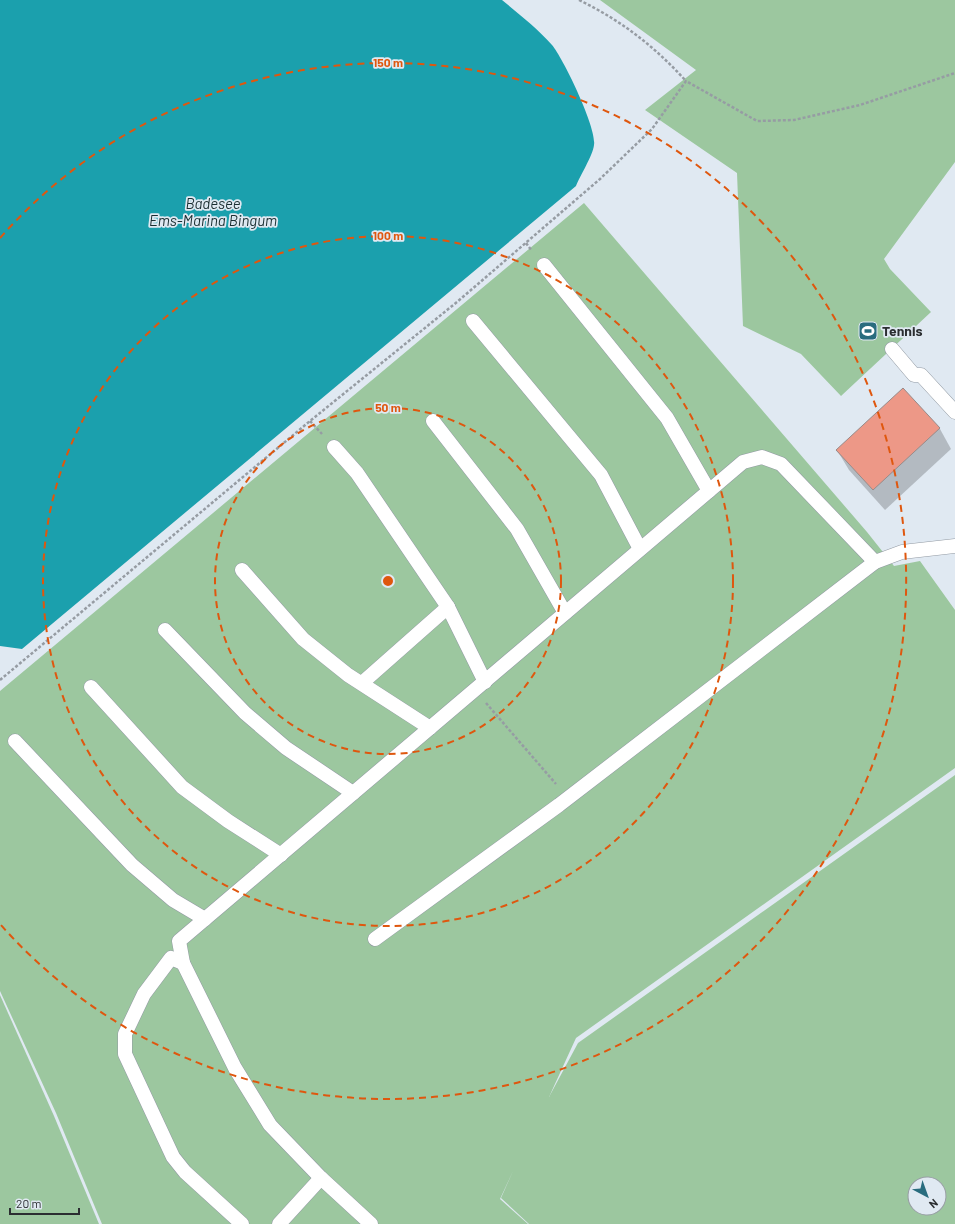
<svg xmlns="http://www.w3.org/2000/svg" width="955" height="1224" font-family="Barlow,sans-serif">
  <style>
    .green { fill: #9cc79f; fill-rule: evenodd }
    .water { fill: #1ba0ad }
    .shadow { fill: #0003 }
    .building { fill: #ed9887; stroke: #988b89 }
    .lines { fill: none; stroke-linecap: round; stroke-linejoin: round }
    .service-casing { stroke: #929aa3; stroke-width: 15 }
    .path { stroke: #969ca3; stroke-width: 2.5; stroke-dasharray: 3 2; stroke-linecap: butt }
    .service { stroke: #fff; stroke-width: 14 }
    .ring { fill: none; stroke: #df570e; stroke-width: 2; stroke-dasharray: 7 5 }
    .labels { text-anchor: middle; stroke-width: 3.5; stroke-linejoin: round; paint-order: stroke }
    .poi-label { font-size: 14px; font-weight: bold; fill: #2b2e31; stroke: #e0e9f2; text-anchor: start }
    .water-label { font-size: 15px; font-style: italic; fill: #1a2f32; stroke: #e0e9f2 }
    .centre { fill: #df570e; stroke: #e0e9f2; stroke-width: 2 }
    .ring-label { font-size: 12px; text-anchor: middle; font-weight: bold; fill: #df570e; stroke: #e0e9f2; stroke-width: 3.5; stroke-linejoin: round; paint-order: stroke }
  </style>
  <rect width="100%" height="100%" fill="#e0e9f2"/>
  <g class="green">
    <path d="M600,0H955V162L884,259L890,269L931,312L841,396L801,354L743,326L737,173L645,110L696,70Z"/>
    <path d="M584,203L867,532L894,566L920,561L955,610V768L576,1038L549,1097L578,1043L955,775V1224H529L501,1198L513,1171L500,1199L528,1224H102L56,1113L0,991V691ZM915,1184H939V1208H915Z"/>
    <path d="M0,995L54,1116L99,1224H0Z"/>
  </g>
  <path class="water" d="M0,0H502C519,14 537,28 552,45C563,58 597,128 594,145C593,155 580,176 576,186L22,649L0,646Z"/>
  <path class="shadow" d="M903,389L940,429L951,449L885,510L849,470L837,450Z"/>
  <path class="building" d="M903,388L940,428L873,490L836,450Z"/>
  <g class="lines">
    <defs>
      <g id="service">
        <path d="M544,265L667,418L709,491"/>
        <path d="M473,321L601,475L640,549"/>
        <path d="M892,349L914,375H921L955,412"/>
        <path d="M433,421L517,529L565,613"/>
        <path d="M334,447L357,473L448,607L485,682"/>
        <path d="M242,570L303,639L348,675L430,728"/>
        <path d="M165,630L245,713L286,748L353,793"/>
        <path d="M362,683L448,607"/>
        <path d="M91,687L182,787L228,821L281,855"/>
        <path d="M15,741L132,865L173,900L205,919"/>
        <path d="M375,939L559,805L875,562"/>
        <path d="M183,963L171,958L144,994L125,1034V1054L173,1157L185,1172L242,1224"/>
        <path d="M279,1224L321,1178"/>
        <path d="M371,1224L321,1178L270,1125L235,1068L183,963L179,941L743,462L762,457L781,464L875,562L902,552L955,546"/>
      </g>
    </defs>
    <use href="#service" class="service-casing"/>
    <g class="path">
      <path d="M579,0C622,21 654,46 686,81"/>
      <path d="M526,243L532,251"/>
      <path d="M310,421L322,434"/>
      <path d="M0,680L310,421L457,302L600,179L652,129L686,81L757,121L794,120L860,105L955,73"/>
      <path d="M486,703L556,784"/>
    </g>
    <use href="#service" class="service"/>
  </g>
  <g class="ring">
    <circle cx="388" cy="581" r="173"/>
    <circle cx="388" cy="581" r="345"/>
    <path d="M0 238A518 518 0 1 1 0 924"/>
  </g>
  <defs>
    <symbol id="stadium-square" viewBox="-11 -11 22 22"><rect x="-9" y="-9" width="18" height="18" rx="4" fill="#296c7e" stroke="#e0e9f2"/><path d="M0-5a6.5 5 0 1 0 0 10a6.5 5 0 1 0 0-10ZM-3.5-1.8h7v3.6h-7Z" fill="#fff"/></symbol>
  </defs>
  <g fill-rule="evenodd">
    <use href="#stadium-square" x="857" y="320" width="22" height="22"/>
  </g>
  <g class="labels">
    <g class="poi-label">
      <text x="882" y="336">Tennis</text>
    </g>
    <g class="water-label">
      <text x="213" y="209">Badesee<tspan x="213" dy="17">Ems-Marina Bingum</tspan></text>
    </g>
  </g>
  <circle cx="388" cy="581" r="6" class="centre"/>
  <g class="ring-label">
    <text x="388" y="67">150 m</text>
    <text x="388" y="240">100 m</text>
    <text x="388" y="412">50 m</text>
  </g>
  <g transform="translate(927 1196) rotate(139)"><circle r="19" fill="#e0e9f2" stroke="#989ea5"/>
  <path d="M0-3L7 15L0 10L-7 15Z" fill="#296c7e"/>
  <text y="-6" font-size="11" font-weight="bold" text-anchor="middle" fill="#2b2e31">N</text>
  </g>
  <path d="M10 1208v6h69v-6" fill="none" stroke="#2b2e31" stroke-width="2"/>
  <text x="16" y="1208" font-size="12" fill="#2b2e31" stroke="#e0e9f2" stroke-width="3" paint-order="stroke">20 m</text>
</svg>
